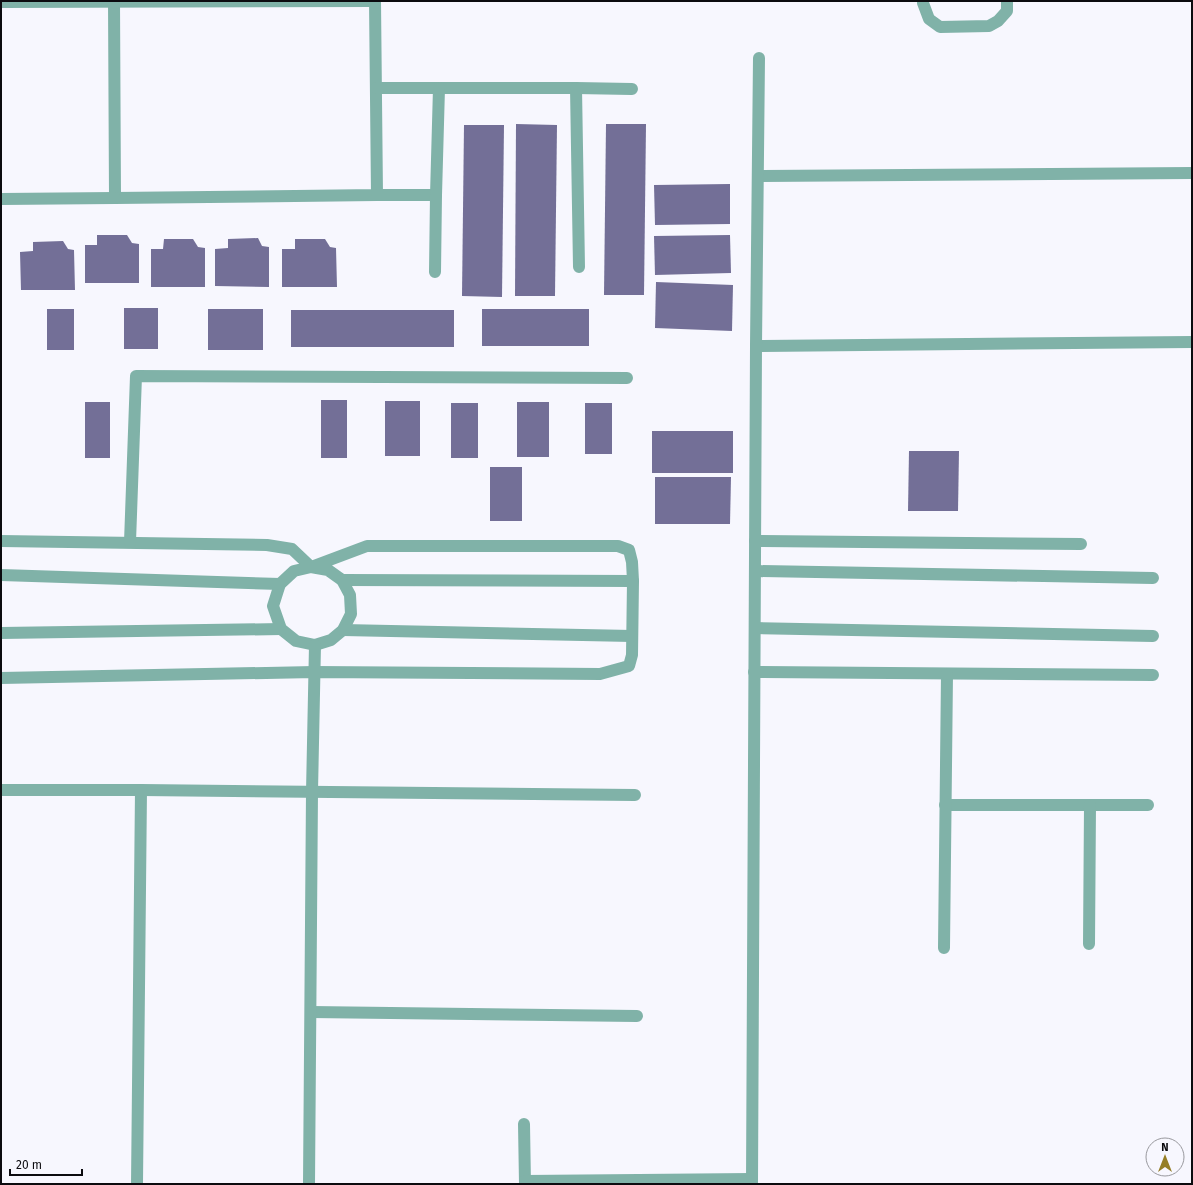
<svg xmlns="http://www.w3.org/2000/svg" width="1193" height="1185" font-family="'Fira Sans',sans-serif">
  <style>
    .building { fill: #736f97 }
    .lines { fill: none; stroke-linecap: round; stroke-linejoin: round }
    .minor { stroke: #80b2a8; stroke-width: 12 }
  </style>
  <rect width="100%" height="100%" fill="#f7f7fe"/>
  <g class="building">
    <path d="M516,124L557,125L555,296H515Z"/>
    <path d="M606,124H646L644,295H604Z"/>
    <path d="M464,125H504L502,297L462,296Z"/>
    <path d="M730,184V224L655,225L654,185Z"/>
    <path d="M97,235H127L132,243L139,244V283H85V245H97Z"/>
    <path d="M730,235L731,273L655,275L654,236Z"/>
    <path d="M258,238L262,246L269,247V287L215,286V249L228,248V239Z"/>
    <path d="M164,239H193L198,247L205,248V287H151V249H163Z"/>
    <path d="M295,239H325L330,247L336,248L337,287H282V249H295Z"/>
    <path d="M63,241L68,249L74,250L75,290H21L20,252L33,251V242Z"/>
    <path d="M656,282L733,285L732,331L655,328Z"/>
    <rect x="124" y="308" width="34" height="41"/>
    <rect x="47" y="309" width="27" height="41"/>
    <rect x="208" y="309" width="55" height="41"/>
    <rect x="482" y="309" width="107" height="37"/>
    <rect x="291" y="310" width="163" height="37"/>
    <rect x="321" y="400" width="26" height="58"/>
    <rect x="385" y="401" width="35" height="55"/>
    <rect x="85" y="402" width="25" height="56"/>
    <rect x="517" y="402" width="32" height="55"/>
    <rect x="451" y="403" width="27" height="55"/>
    <rect x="585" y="403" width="27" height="51"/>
    <rect x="652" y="431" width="81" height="42"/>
    <path d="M909,451H959L958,511H908Z"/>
    <rect x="490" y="467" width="32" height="54"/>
    <path d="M655,477H731L730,524H655Z"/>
  </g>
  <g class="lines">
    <g class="minor">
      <path d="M114,1L115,198L377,195L375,1"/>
      <path d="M923,1V3L929,19L940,27L989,26L998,21L1007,11V1"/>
      <path d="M1,2L375,1"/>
      <path d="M376,88H576L632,89"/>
      <path d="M576,88L579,267"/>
      <path d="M758,176L1192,173"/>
      <path d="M377,195H436"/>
      <path d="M1,199L115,198"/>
      <path d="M435,272L436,195L439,88"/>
      <path d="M756,346L1192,342"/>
      <path d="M1,541L267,545L292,549L311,567L328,570L342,580L350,595L351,614L343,630L331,640L315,645L296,641L281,629L273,606L280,584L294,571L311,567L367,546H618L629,550L632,562L633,581L632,655L629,666L600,674L314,672L1,678"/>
      <path d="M755,541L1081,544"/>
      <path d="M130,542L136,376L627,378"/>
      <path d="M755,571L1153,578"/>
      <path d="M1,575L280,584"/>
      <path d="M342,580L633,581"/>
      <path d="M755,628L1153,636"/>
      <path d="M343,630L632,636"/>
      <path d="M1,633L281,629"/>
      <path d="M754,672L1153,675"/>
      <path d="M1,790H141L635,795"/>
      <path d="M945,805H1148"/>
      <path d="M1089,944L1090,805"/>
      <path d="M944,948L947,674"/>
      <path d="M311,1012L637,1016"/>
      <path d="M524,1124L525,1184"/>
      <path d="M525,1181L752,1179"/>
      <path d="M137,1184L141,790"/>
      <path d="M309,1184L312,792L315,645"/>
      <path d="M752,1184L756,346L759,58"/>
    </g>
  </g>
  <rect width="1193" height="1185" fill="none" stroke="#0c0b0f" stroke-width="4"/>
  <g transform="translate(1165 1157)"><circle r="19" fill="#f7f7fe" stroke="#99999e"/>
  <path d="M0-3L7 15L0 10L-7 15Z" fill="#957e25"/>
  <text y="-6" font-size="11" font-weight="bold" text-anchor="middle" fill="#0c0b0f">N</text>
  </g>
  <path d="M10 1169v6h72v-6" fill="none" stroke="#0c0b0f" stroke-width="2"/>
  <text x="16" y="1169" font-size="12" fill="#0c0b0f" stroke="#f7f7fe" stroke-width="3" paint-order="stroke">20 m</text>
</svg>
